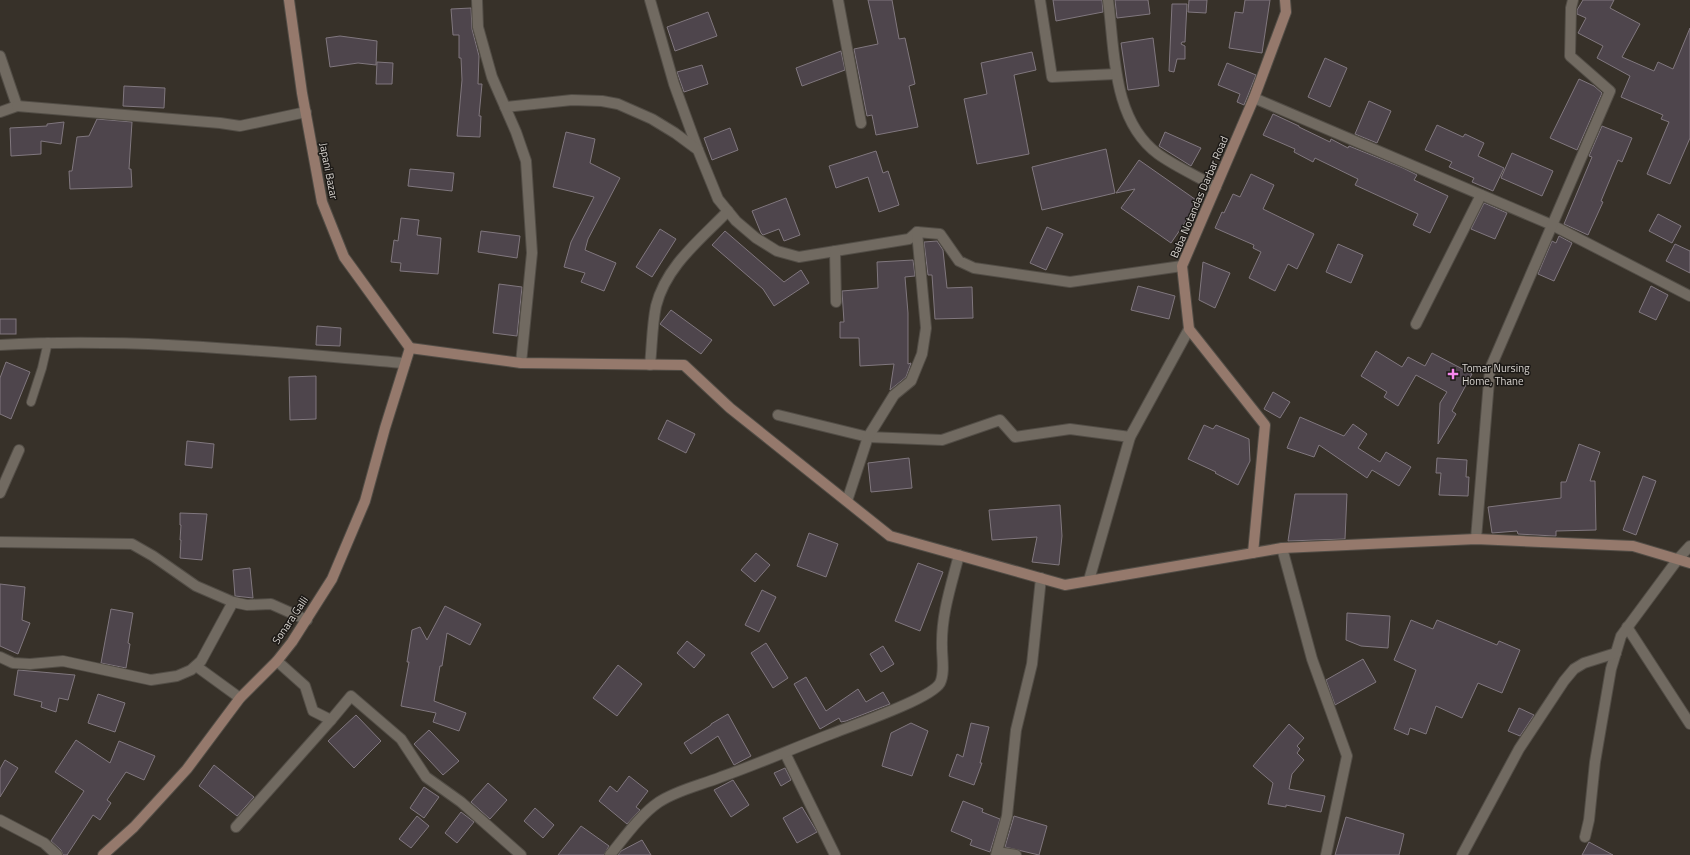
<svg xmlns="http://www.w3.org/2000/svg" width="1690" height="855" font-family="'Titillium Web',sans-serif">
  <style>
    .building { fill: #4e454c; stroke: #80777e }
    .lines { fill: none; stroke-linecap: round; stroke-linejoin: round }
    .lane-casing { stroke: #524d46; stroke-width: 10 }
    .street-casing { stroke: #524d46; stroke-width: 12 }
    .secondary-casing { stroke: #524d46; stroke-width: 12 }
    .lane { stroke: #716a61; stroke-width: 8 }
    .street { stroke: #716a61; stroke-width: 10 }
    .secondary { stroke: #95796c; stroke-width: 10 }
    .poi-dot { fill: #f688ed; stroke: #1c1916; stroke-width: 1.5 }
    .labels { text-anchor: middle; stroke-width: 3; stroke-linejoin: round; paint-order: stroke }
    .street-label { font-size: 11px; fill: #d8d4cf; stroke: #1c1916 }
    .poi-label { font-size: 11px; fill: #d8d4cf; stroke: #1c1916; text-anchor: start }
  </style>
  <rect width="100%" height="100%" fill="#373129"/>
  <g class="building">
    <path d="M868,0H892L899,39L905,38L915,84L909,86L918,127L876,135L872,115L867,116L854,49L878,44Z"/>
    <path d="M1053,0H1102L1103,12L1056,21Z"/>
    <path d="M1115,0H1148L1150,14L1117,18Z"/>
    <path d="M1189,0H1207L1206,13L1188,12Z"/>
    <path d="M1245,0H1270L1262,53L1229,48L1235,12L1243,13Z"/>
    <path d="M1583,0H1614L1610,8L1640,24L1622,57L1654,71L1658,62L1673,69L1690,28V138L1670,184L1647,174L1669,122L1661,119L1663,115L1621,97L1630,76L1597,58L1603,46L1578,33L1586,18L1577,14V10Z"/>
    <path d="M1172,4H1187L1185,42H1182L1181,44L1185,46V59H1177L1174,72L1169,71Z"/>
    <path d="M471,8L472,29L479,56L478,84H482L479,116H481L480,137L457,136L462,80L461,58H459V35H453L451,9Z"/>
    <path d="M708,12L717,36L675,51L667,27Z"/>
    <path d="M340,36L377,41L376,65L358,63L330,67L326,38Z"/>
    <path d="M1153,38L1159,86L1128,90L1121,43Z"/>
    <path d="M841,51L845,70L802,86L796,68Z"/>
    <path d="M1032,52L1036,70L1014,75L1029,154L977,164L964,99L987,94L981,63Z"/>
    <path d="M1325,58L1347,68L1330,107L1308,97Z"/>
    <path d="M377,62L393,63L392,84H376Z"/>
    <path d="M1227,63L1256,75L1244,105L1237,102L1240,94L1218,85Z"/>
    <path d="M702,65L708,84L684,92L677,72Z"/>
    <path d="M1579,79L1594,86L1602,93L1577,150L1550,138Z"/>
    <path d="M124,86L165,88L164,108L123,106Z"/>
    <path d="M1369,101L1391,111L1377,143L1355,134Z"/>
    <path d="M1273,114L1299,126V127L1330,142L1331,139L1348,148L1349,146L1403,168L1417,175L1414,180L1448,196L1430,233L1413,225L1418,214L1355,185L1358,179L1315,158L1313,162L1294,152L1295,149L1263,135Z"/>
    <path d="M97,119L132,122L129,169H131L132,187L70,189L69,171H72L77,137L89,136Z"/>
    <path d="M64,122L61,144L41,141V154L11,156L10,128L47,126V124Z"/>
    <path d="M1437,125L1463,137L1465,134L1484,143L1478,156L1504,168L1493,191L1472,182L1474,178L1449,167L1452,162L1425,150Z"/>
    <path d="M1602,126L1632,138L1622,162L1618,160L1601,201L1603,202L1588,235L1564,224L1592,157L1589,156Z"/>
    <path d="M730,128L738,150L712,160L704,138Z"/>
    <path d="M566,132L595,139L590,163L620,178L588,239L585,250L616,263L604,291L581,282L585,273L564,267L571,242L594,197L553,187Z"/>
    <path d="M1165,132L1201,148L1191,166L1159,146Z"/>
    <path d="M1106,149L1115,193L1042,210L1032,167Z"/>
    <path d="M876,151L883,173L888,171L899,205L879,212L868,177L836,188L829,166Z"/>
    <path d="M1512,153L1553,171L1542,196L1501,178Z"/>
    <path d="M1139,160L1199,202L1171,243L1121,208L1135,189L1116,193Z"/>
    <path d="M410,169L454,173L452,191L408,186Z"/>
    <path d="M1251,174L1274,185L1263,209L1314,234L1297,269L1288,264L1275,291L1249,278L1261,252L1253,248L1254,245L1215,228L1222,212L1224,213L1233,194L1240,197Z"/>
    <path d="M786,198L800,235L784,241L779,229L763,235L761,233L752,211Z"/>
    <path d="M1484,203L1507,213L1495,239L1471,229Z"/>
    <path d="M1658,214L1681,226L1672,243L1649,231Z"/>
    <path d="M401,218L419,220L417,235L441,238L438,274L400,271L401,263L391,262L394,240L398,241Z"/>
    <path d="M1047,227L1063,234L1046,270L1030,263Z"/>
    <path d="M660,229L676,239L652,277L636,267Z"/>
    <path d="M481,231L520,236L517,258L478,252Z"/>
    <path d="M725,231L784,282L801,270L809,283L774,306L763,289L712,245Z"/>
    <path d="M1559,236L1572,243L1554,281L1538,274L1552,241L1556,243Z"/>
    <path d="M937,241L943,250L947,288L972,287L973,318L935,319L932,275H928L924,242Z"/>
    <path d="M1338,244L1363,255L1351,283L1326,272Z"/>
    <path d="M1675,244L1690,251V273L1666,261Z"/>
    <path d="M913,260L915,276L905,277L908,313V364L911,363L906,377L890,390L894,364L860,366L859,338H840V322H844L842,291L878,288L877,262Z"/>
    <path d="M1203,262L1230,273L1215,308L1199,300Z"/>
    <path d="M499,284L522,287L517,336L493,333Z"/>
    <path d="M1138,286L1175,296L1169,319L1131,310Z"/>
    <path d="M1651,286L1668,295L1656,320L1639,312Z"/>
    <path d="M671,310L712,340L701,354L660,324Z"/>
    <rect x="0" y="319" width="16" height="15"/>
    <path d="M317,326L341,328L340,346L316,345Z"/>
    <path d="M1376,351L1402,367L1408,357L1425,366L1432,353L1472,374L1452,411L1456,414L1438,444L1440,403L1447,392L1416,375L1398,406L1384,397L1387,392L1361,376Z"/>
    <path d="M6,362L30,372L11,419L0,414V378Z"/>
    <path d="M316,376V419L290,420L289,377Z"/>
    <path d="M1273,392L1290,402L1280,418L1264,409Z"/>
    <path d="M1300,417L1344,436L1353,424L1367,434L1358,448L1380,462L1386,452L1411,467L1399,486L1372,470L1367,478L1319,445L1314,457L1287,448Z"/>
    <path d="M667,420L695,434L686,453L658,439Z"/>
    <path d="M1204,425L1213,429L1216,425L1249,439L1250,461L1238,485L1215,473L1216,472L1188,459Z"/>
    <path d="M187,441L214,444L212,468L185,465Z"/>
    <path d="M1579,444L1600,452L1590,481H1595L1596,530L1556,531V536H1554L1518,534L1517,531L1492,533L1488,507L1561,498V482H1566Z"/>
    <path d="M909,458L912,488L871,492L868,463Z"/>
    <path d="M1437,458L1467,460L1466,477H1469L1468,496L1439,495L1441,473H1436Z"/>
    <path d="M1643,476L1656,481L1636,535L1623,530Z"/>
    <path d="M1295,494H1347L1345,539L1288,541Z"/>
    <path d="M1060,505L1062,536L1059,565L1032,562L1037,537L992,540L989,510Z"/>
    <path d="M180,513L207,514L202,560L180,558L181,540H180L181,525H180Z"/>
    <path d="M809,533L838,544L826,577L797,566Z"/>
    <path d="M756,553L770,565L755,582L741,570Z"/>
    <path d="M918,563L943,572L920,631L895,621Z"/>
    <path d="M250,568L253,598L235,596L233,570Z"/>
    <path d="M0,584L25,587L22,620L30,623L18,654L0,646Z"/>
    <path d="M762,590L776,597L759,632L745,625Z"/>
    <path d="M445,606L481,624L470,645L447,633L442,666H440L434,701L466,713L459,731L433,722L436,713L401,706L409,662H407L412,630L420,627L427,640Z"/>
    <path d="M111,609L133,613L128,643L130,644L126,668L101,663Z"/>
    <path d="M1347,613L1390,616L1388,648L1361,646L1346,640Z"/>
    <path d="M1411,620L1433,629L1437,620L1497,645L1499,641L1520,650L1502,693L1478,683L1462,718L1436,706L1426,734L1410,728L1408,735L1394,729L1416,670L1394,660Z"/>
    <path d="M687,641L705,655L694,668L677,653Z"/>
    <path d="M766,643L788,678L773,688L751,653Z"/>
    <path d="M883,646L894,664L881,672L870,654Z"/>
    <path d="M1363,659L1376,682L1335,705L1326,680Z"/>
    <path d="M618,665L642,684L617,716L593,698Z"/>
    <path d="M18,670L75,675L68,700L59,698L56,712L41,707L42,702L14,695Z"/>
    <path d="M806,677L826,711L858,689L866,702L883,692L890,704L846,721L841,722L839,718L820,729L794,684Z"/>
    <path d="M98,694L125,703L115,732L88,723Z"/>
    <path d="M1519,708L1534,715L1520,736L1508,731Z"/>
    <path d="M728,714L751,756L734,765L718,736L691,754L684,743L711,725V724Z"/>
    <path d="M356,715L381,741L354,768L328,741Z"/>
    <path d="M911,723L928,731L912,776L882,766L891,733Z"/>
    <path d="M971,723L989,727L980,763H982L974,785L949,776L957,754L963,757Z"/>
    <path d="M1289,724L1304,738L1297,746L1300,749L1297,753L1304,760L1292,774L1289,789L1325,796L1321,812L1286,805V807L1268,804L1273,783L1253,766Z"/>
    <path d="M429,730L459,761L443,775L414,744Z"/>
    <path d="M76,740L110,763L119,741L155,756L144,780L126,772L107,800L111,803L100,820L93,815L67,855H63L61,850L51,841L84,791L55,772Z"/>
    <path d="M5,760L18,768L0,797V769Z"/>
    <path d="M214,765L254,797L237,816L199,786Z"/>
    <path d="M785,768L791,780L781,786L774,773Z"/>
    <path d="M629,776L648,791L636,807L640,810L627,824L599,801L610,786L617,792Z"/>
    <path d="M733,780L749,805L731,817L714,790Z"/>
    <path d="M488,783L507,800L490,819L471,802Z"/>
    <path d="M424,787L439,797L424,818L410,808Z"/>
    <path d="M963,801L983,809L982,812L1000,819L990,852L970,845L972,840L951,831Z"/>
    <path d="M802,807L817,832L797,843L783,818Z"/>
    <path d="M535,808L554,825L543,838L524,821Z"/>
    <path d="M461,812L474,822L457,843L445,833Z"/>
    <path d="M417,816L429,826L411,848L399,839Z"/>
    <path d="M1014,816L1047,826L1039,855L1005,847Z"/>
    <path d="M1346,817L1404,834L1399,855H1335Z"/>
    <path d="M581,826L609,846L604,855H558Z"/>
    <path d="M642,840L651,855H618L621,851Z"/>
    <path d="M1589,842L1613,855H1582Z"/>
  </g>
  <g class="lines">
    <defs>
      <path id="lane" d="M31,402L42,368L48,342"/>
      <g id="street">
        <path d="M477,0L478,27L492,77L516,132L526,161L532,253L521,363"/>
        <path d="M650,0L674,84L698,150"/>
        <path d="M838,0L861,123"/>
        <path d="M1040,0L1052,77L1116,74"/>
        <path d="M1108,0C1115,51 1112,120 1158,154C1176,167 1197,176 1216,187"/>
        <path d="M0,56L17,106L0,112"/>
        <path d="M1254,98L1552,225L1690,296"/>
        <path d="M17,106L220,123L240,126L306,112"/>
        <path d="M505,107L572,100L602,101L618,104L652,119L675,133L698,150L718,199L736,221L756,238L777,251L799,257L909,239L917,232L940,234L959,261L974,268L1070,282L1182,266"/>
        <path d="M835,251L836,302"/>
        <path d="M1416,324L1481,195"/>
        <path d="M0,345C135,337 270,352 405,363"/>
        <path d="M650,365C652,346 652,325 656,306C666,266 700,240 728,211"/>
        <path d="M778,415L868,437L942,440L1000,420L1015,437L1070,429L1130,437"/>
        <path d="M0,493L19,450"/>
        <path d="M847,501L868,437L894,395L911,381L922,354L926,328L917,232"/>
        <path d="M1476,539L1490,369L1610,91L1570,56L1571,8L1573,0"/>
        <path d="M0,542L132,544L153,556L196,586L233,602L247,605L271,604L307,620"/>
        <path d="M1282,548L1312,659L1347,756L1326,855"/>
        <path d="M1089,580L1130,437L1189,329"/>
        <path d="M1627,627L1690,724"/>
        <path d="M0,657L13,663L30,664L63,661L151,680L177,676L191,670L201,661L233,602"/>
        <path d="M277,661L305,686L313,711L331,720L351,696L401,739L426,777L461,802L521,855"/>
        <path d="M196,666L240,698"/>
        <path d="M785,753L835,855"/>
        <path d="M0,820L44,843L57,855"/>
        <path d="M236,827L331,720"/>
        <path d="M1585,837L1589,820L1595,762L1611,669L1621,636L1678,559L1690,546"/>
        <path d="M997,852L1016,855"/>
        <path d="M610,855C624,838 641,814 659,802C677,790 701,785 721,777C758,764 794,748 831,734C851,726 931,699 940,683C945,673 942,658 942,647C941,615 951,586 959,555"/>
        <path d="M996,855L1007,816L1016,730L1032,664L1041,578"/>
        <path d="M1462,855L1519,749L1564,681L1574,669L1584,663L1616,653"/>
      </g>
      <g id="secondary">
        <path d="M289,0L302,93L322,202L344,257L410,348"/>
        <path d="M410,348L521,363L684,365L730,408L890,536L1065,585L1282,548L1476,539L1633,546L1690,563"/>
        <path d="M1253,553L1265,425L1189,329L1182,266L1254,98L1286,12L1285,0"/>
        <path d="M103,855L134,827L187,769L240,698L277,661L292,642L332,579L365,501L385,428L410,348"/>
      </g>
    </defs>
    <use href="#lane" class="lane-casing"/>
    <use href="#street" class="street-casing"/>
    <use href="#secondary" class="secondary-casing"/>
    <use href="#lane" class="lane"/>
    <use href="#street" class="street"/>
    <use href="#secondary" class="secondary"/>
  </g>
  <path class="poi-dot" d="M1451 368h4v4h4v4h-4v4h-4v-4h-4v-4h4z"/>
  <g class="labels">
    <g class="street-label">
      <text transform="translate(329 171) rotate(79)" y="4">Japani Bazar</text>
      <text transform="translate(1199 197) rotate(-67)" y="4">Baba Notandas Darbar Road</text>
      <text transform="translate(290 620) rotate(-56)" y="4">Sonara Galli</text>
    </g>
    <g class="poi-label">
      <text x="1462" y="372">Tomar Nursing<tspan x="1462" dy="13">Home, Thane</tspan></text>
    </g>
  </g>
</svg>
